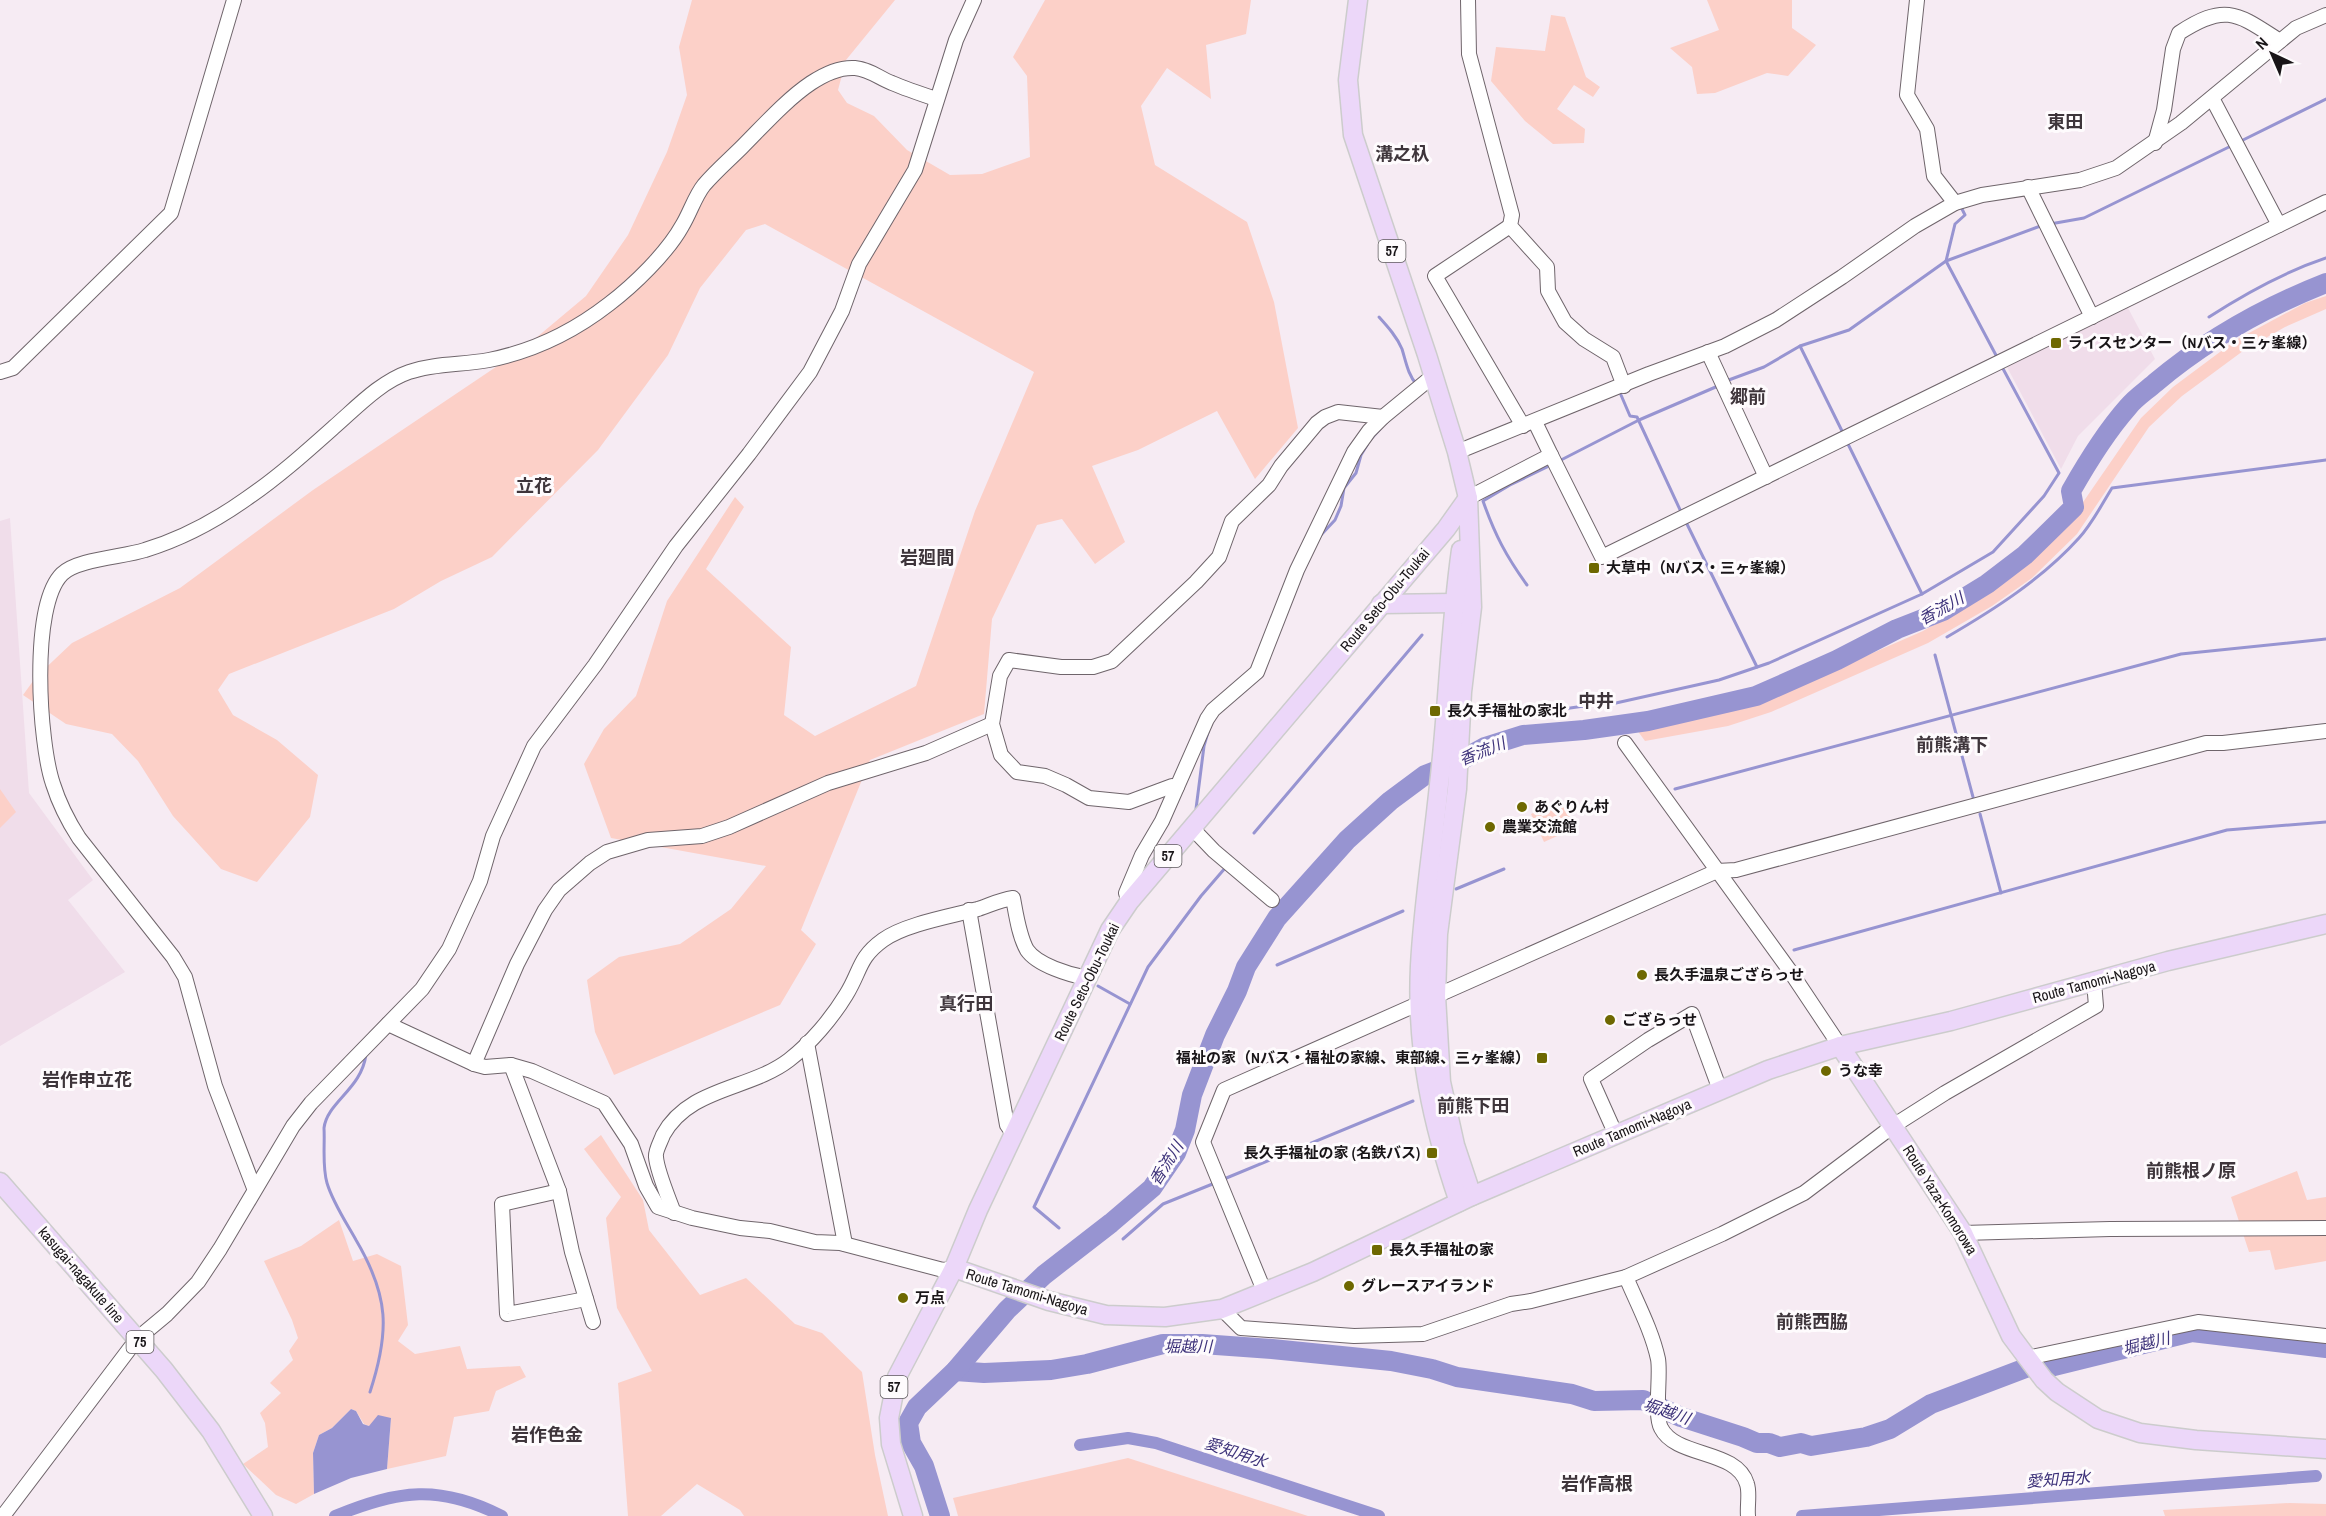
<svg xmlns="http://www.w3.org/2000/svg" width="2326" height="1516" font-family="'Archivo Narrow','Noto Sans JP',sans-serif">
  <style>
    .built { fill: #f0ddea }
    .green { fill: #fcd0c8 }
    .water { fill: #9794d1 }
    .lines { fill: none; stroke-linecap: round; stroke-linejoin: round }
    .stream { stroke: #9794d1; stroke-width: 3 }
    .canal { stroke: #9794d1; stroke-width: 12 }
    .river { stroke: #9794d1; stroke-width: 20 }
    .minor-casing { stroke: #6f656b; stroke-width: 16 }
    .major-casing { stroke: #ccc; stroke-width: 21 }
    .minor { stroke: #fff; stroke-width: 14 }
    .major { stroke: #ecd7f9; stroke-width: 18 }
    .poi-dot { fill: #6e6801; stroke: #fefbfd; stroke-width: 2 }
    .labels { text-anchor: middle; stroke-width: 6; stroke-linejoin: round; paint-order: stroke }
    .shield { fill: #fefbfd; stroke: #5e5a5d; stroke-width: 1.5 }
    .shield-label { font-size: 14px; font-weight: bold; fill: #191518 }
    .poi-label { font-size: 15px; font-weight: bold; fill: #191518; stroke: #fefbfd; text-anchor: start }
    .street-label { font-size: 15px; fill: #191518; stroke: #fefbfd }
    .water-label { font-size: 16px; font-style: italic; fill: #3c3179; stroke: #fefbfd }
    .quarter-label { font-size: 18px; font-weight: bold; fill: #3e353b; stroke: #fefbfd }
  </style>
  <rect width="100%" height="100%" fill="#f6ebf3"/>
  <g class="built">
    <path d="M2128,308L2155,359L2078,436L2061,469L2007,367Z"/>
    <path d="M10,518L29,793L93,880L68,900L125,972L0,1046V521Z"/>
  </g>
  <g class="green">
    <path d="M692,0H895L846,60L838,90L847,103L874,116L907,150L950,175L982,174L1030,157L1027,76L1013,57L1045,0H1251L1246,34L1206,45L1211,99L1167,68L1141,106L1155,165L1247,222L1274,302L1298,428L1255,479L1217,411L1138,450L1092,466L1125,542L1095,564L1062,519L1037,525L992,619L984,714L870,760L801,930L816,944L780,1005L614,1075L595,1032L587,980L619,957L680,944L731,909L766,866L611,838L584,764L604,729L636,696L667,601L735,497L744,507L706,569L791,647L784,715L815,736L916,686L975,511L1034,372L765,224L746,230L700,288L668,355L598,450L492,557L441,581L394,609L229,674L218,690L233,715L277,740L318,775L310,817L257,882L221,869L173,816L138,761L112,734L66,724L23,695L36,677L72,643L180,588L313,490L524,348L586,296L628,235L667,152L687,95L679,47Z"/>
    <path d="M1707,0H1792V28L1816,45L1788,76L1767,73L1715,93L1697,94L1692,67L1670,48L1719,30Z"/>
    <path d="M1551,15L1565,17L1586,77L1600,87L1593,97L1574,85L1557,109L1585,129L1584,143L1553,144L1525,121L1491,81L1496,47L1545,51Z"/>
    <path d="M2326,296V309L2285,327L2243,351L2182,396L2149,427L2077,534L2032,578L1992,606L1928,643L1771,712L1728,726L1645,741L1637,730L1724,713L1767,699L1923,631L1986,595L2023,568L2068,524L2141,418L2173,387L2236,340L2305,303Z"/>
    <path d="M0,789L16,812L0,828Z"/>
    <path d="M1562,800L1575,828L1544,842L1531,814Z"/>
    <path d="M601,1135L643,1200L649,1230L700,1295L746,1278L795,1324L822,1333L862,1372L875,1455L888,1516H744L740,1510L697,1484L661,1516H628L618,1383L652,1371L617,1308L606,1218L621,1197L584,1149Z"/>
    <path d="M2297,1171L2307,1200L2326,1197V1261L2275,1270L2270,1250L2249,1252L2231,1197Z"/>
    <path d="M339,1220L353,1261L377,1254L401,1266L408,1325L398,1341L415,1354L460,1346L467,1369L520,1366L526,1377L496,1391L489,1411L454,1417L446,1456L387,1469L391,1418L369,1426L364,1424L356,1411L351,1409L332,1428L319,1435L313,1453L314,1494L296,1504L276,1495L243,1464L268,1447L265,1423L260,1413L281,1393L270,1383L293,1360L289,1351L298,1338L292,1320L264,1261L301,1246Z"/>
    <path d="M1128,1458L1308,1516H958L953,1498Z"/>
    <path d="M2290,1503L2326,1504V1516H2165L2163,1510Z"/>
  </g>
  <path class="water" d="M351,1409L356,1411L363,1424L369,1426L378,1415L391,1418L387,1469L351,1478L314,1494L313,1453L319,1435L332,1428Z"/>
  <g class="lines">
    <g class="stream">
      <path d="M2239,142L2326,99"/>
      <path d="M1962,209L1965,215L1955,224L1946,261L1998,359"/>
      <path d="M2050,224L2084,218L2233,145"/>
      <path d="M1379,317C1388,327 1397,337 1402,349C1406,362 1408,375 1417,385"/>
      <path d="M2209,317C2246,293 2284,272 2326,258"/>
      <path d="M1800,346L1843,433"/>
      <path d="M1726,381L1764,367L1800,346L1849,330L1946,261L2043,225"/>
      <path d="M1621,395L1630,416L1637,417L1682,514"/>
      <path d="M1370,440L1380,429"/>
      <path d="M1847,442L1922,594"/>
      <path d="M1561,460L1639,420L1718,386"/>
      <path d="M1685,520L1757,667"/>
      <path d="M1320,536L1335,520L1341,506L1344,488L1356,473L1361,455L1367,445"/>
      <path d="M1527,585C1506,556 1495,535 1483,501L1510,485L1547,467"/>
      <path d="M1947,637C1995,609 2042,579 2079,538C2092,524 2102,504 2112,488L2326,460"/>
      <path d="M1935,655L1973,797"/>
      <path d="M1607,705L1719,680L1769,663L1922,594L1993,552L2044,496L2059,473L2001,365"/>
      <path d="M1509,717L1584,706"/>
      <path d="M1675,789L2181,654L2326,639"/>
      <path d="M1196,809L1204,746L1208,732"/>
      <path d="M1980,814L2001,893"/>
      <path d="M1254,833L1422,635"/>
      <path d="M1456,889L1504,869"/>
      <path d="M1277,899L1287,907"/>
      <path d="M1794,950L2227,830L2326,822"/>
      <path d="M1277,965L1403,911"/>
      <path d="M1098,986L1130,1004"/>
      <path d="M366,1054C362,1089 327,1102 324,1128C325,1145 322,1166 327,1183C333,1203 346,1222 356,1240C389,1296 390,1331 370,1392"/>
      <path d="M1224,1179L1413,1101"/>
      <path d="M1059,1228L1034,1207L1148,967L1201,896L1226,867"/>
      <path d="M1123,1239L1163,1204L1215,1183"/>
    </g>
    <g class="canal">
      <path d="M1080,1445L1128,1438L1156,1443L1379,1516"/>
      <path d="M335,1516C399,1490 439,1484 502,1516"/>
      <path d="M1802,1516L2316,1476"/>
    </g>
    <g class="river">
      <path d="M955,1371L984,1373L1051,1370L1087,1364L1163,1344H1202L1272,1349L1391,1361L1432,1369L1457,1377L1572,1394L1594,1401L1643,1400L1681,1417L1743,1437L1757,1443H1769L1780,1447L1801,1443L1811,1446L1866,1437L1890,1429L1931,1404L2031,1366L2050,1367L2192,1332L2326,1348"/>
      <path d="M940,1516L924,1466L911,1443L908,1423L917,1407L955,1371L1007,1310L1044,1275L1111,1223L1152,1188L1176,1153L1185,1130L1192,1095L1215,1035L1237,991L1246,967L1277,918L1347,840L1390,801L1425,775L1454,764L1485,747L1523,735L1584,730L1648,721L1756,696L1837,660L1897,629L1943,611L1987,584L2025,555L2074,507L2071,491C2088,461 2105,433 2128,407C2135,398 2146,391 2155,383C2206,340 2265,307 2326,283"/>
    </g>
    <defs>
      <g id="minor">
        <path d="M1468,0L1469,54L1512,215L1510,226L1547,267L1548,291L1565,322L1584,339L1613,357L1624,386"/>
        <path d="M1917,0L1907,95L1927,129L1934,176L1955,203"/>
        <path d="M2212,98L2279,225"/>
        <path d="M2155,143L2164,110L2173,49L2179,33C2226,2 2238,14 2280,41"/>
        <path d="M2028,187L2092,317"/>
        <path d="M1510,226L1435,276L1523,426"/>
        <path d="M1708,352L1766,477"/>
        <path d="M0,372L13,368L171,213L234,0"/>
        <path d="M1457,452L1649,374L1725,346L1776,320L1842,277L1915,226L1955,203L1982,195L2080,180L2116,168L2181,123L2296,28L2326,15"/>
        <path d="M1551,455L1602,557L2326,202"/>
        <path d="M1468,498L1551,455L1535,422"/>
        <path d="M1625,743L1790,971L1840,1046"/>
        <path d="M1177,787L1172,786L1129,802L1089,798L1066,785L1045,776L1017,772L1001,755L992,724L1000,676L1009,660L1061,667H1093L1112,661L1196,582L1219,557L1232,521L1269,485L1281,466L1317,423L1325,417L1338,412L1383,417"/>
        <path d="M1192,828L1214,851L1272,900"/>
        <path d="M1129,902L1126,893L1142,855L1162,821L1207,719L1213,710L1257,672L1297,570L1354,452L1369,431L1383,417L1433,376"/>
        <path d="M969,910L1007,1125L1014,1135"/>
        <path d="M1436,996L1717,871L1736,870L2206,743H2223L2326,731"/>
        <path d="M388,1024L474,1064L485,1067L511,1065L532,1071L604,1103L631,1144L646,1186L658,1207L692,1218L740,1228L770,1231L815,1242L840,1243L943,1270L954,1268"/>
        <path d="M807,1043L845,1244"/>
        <path d="M474,1064L517,964L545,910L559,890L590,863L607,852L648,840L702,836L729,827L828,783L926,753L992,724"/>
        <path d="M511,1065L559,1191L572,1252L593,1322"/>
        <path d="M1616,1135L1591,1079L1648,1040L1692,1014L1720,1090"/>
        <path d="M254,1188L215,1086L185,977L173,957L79,838C68,821 59,803 53,784C39,743 30,606 62,574C77,559 124,557 145,550C181,539 215,521 246,499C277,478 306,452 334,427C357,407 380,382 409,372C435,363 462,365 489,360C534,351 573,332 609,304C634,285 667,253 682,226C690,213 695,196 704,185C716,171 730,159 742,147C763,126 787,99 811,83C823,75 840,67 855,68C869,69 879,78 892,83C906,89 921,94 936,99"/>
        <path d="M559,1191L502,1204L507,1314L586,1299"/>
        <path d="M674,1213C669,1199 657,1171 656,1157C655,1151 661,1141 663,1135C689,1087 750,1090 789,1060C811,1043 832,1018 846,995C861,971 858,958 883,940C905,924 952,916 978,909C990,905 1000,900 1013,898C1016,914 1019,936 1027,950C1037,965 1070,975 1087,978"/>
        <path d="M1963,1233L2110,1229L2326,1228"/>
        <path d="M1626,1277C1637,1303 1652,1331 1658,1359C1661,1375 1654,1415 1661,1428C1676,1458 1737,1449 1747,1484C1750,1493 1747,1506 1748,1516"/>
        <path d="M1265,1293L1203,1142L1224,1090L1420,1003"/>
        <path d="M1222,1309L1241,1328L1354,1336L1423,1334L1511,1304L1531,1301L1626,1277L1722,1234L1804,1193L1893,1126L1945,1093L2096,1006L2094,982"/>
        <path d="M2027,1358L2198,1322L2326,1336"/>
        <path d="M3,1516L137,1339L167,1314L198,1282L220,1249L293,1126L311,1103L422,989L449,949L480,881L493,836L534,746L595,665L676,546L749,454L810,372L842,311L859,264L915,170L956,40L974,0"/>
      </g>
      <g id="major">
        <path d="M1358,0L1348,80L1353,135L1427,355L1457,452L1468,498L1472,607L1462,692L1457,789L1438,934L1436,996L1441,1082L1455,1145L1472,1196"/>
        <path d="M1381,604L1454,603"/>
        <path d="M1840,1046L1963,1233L2011,1336L2044,1380L2057,1392L2098,1419L2140,1433L2196,1440L2326,1449"/>
        <path d="M0,1182L164,1370L211,1431L263,1516"/>
        <path d="M1459,1202C1432,1124 1416,1050 1420,966C1423,906 1433,845 1439,785C1448,707 1450,628 1461,550"/>
        <path d="M954,1268L1049,1301L1106,1315L1165,1317L1222,1309L1313,1272L1472,1196L1768,1070L1840,1046L1951,1021L2168,961L2326,924"/>
        <path d="M913,1516L891,1444L889,1418L897,1377L954,1268L978,1210L1110,930L1129,902L1446,529L1468,498"/>
      </g>
    </defs>
    <use href="#minor" class="minor-casing"/>
    <use href="#major" class="major-casing"/>
    <use href="#minor" class="minor"/>
    <use href="#major" class="major"/>
  </g>
  <g class="poi-dot">
    <rect x="2050" y="337" width="12" height="12" rx="3"/>
    <rect x="1588" y="562" width="12" height="12" rx="3"/>
    <rect x="1429" y="705" width="12" height="12" rx="3"/>
    <circle cx="1522" cy="807" r="6"/>
    <circle cx="1490" cy="827" r="6"/>
    <circle cx="1642" cy="975" r="6"/>
    <circle cx="1610" cy="1020" r="6"/>
    <rect x="1536" y="1052" width="12" height="12" rx="3"/>
    <circle cx="1826" cy="1071" r="6"/>
    <rect x="1426" y="1147" width="12" height="12" rx="3"/>
    <rect x="1371" y="1244" width="12" height="12" rx="3"/>
    <circle cx="1349" cy="1286" r="6"/>
    <circle cx="903" cy="1298" r="6"/>
  </g>
  <g class="labels">
    <g class="shield">
      <rect x="1378.5" y="240" width="27" height="22" rx="4.5"/>
      <rect x="1154.5" y="845" width="27" height="22" rx="4.5"/>
      <rect x="126.5" y="1331" width="27" height="22" rx="4.5"/>
      <rect x="880.5" y="1376" width="27" height="22" rx="4.5"/>
    </g>
    <g class="shield-label">
      <text x="1392" y="256">57</text>
      <text x="1168" y="861">57</text>
      <text x="140" y="1347">75</text>
      <text x="894" y="1392">57</text>
    </g>
    <g class="poi-label">
      <text x="2068" y="348">ライスセンター（Nバス・三ヶ峯線）</text>
      <text x="1606" y="573">大草中（Nバス・三ヶ峯線）</text>
      <text x="1447" y="716">長久手福祉の家北</text>
      <text x="1534" y="812">あぐりん村</text>
      <text x="1502" y="832">農業交流館</text>
      <text x="1654" y="980">長久手温泉ござらっせ</text>
      <text x="1622" y="1025">ござらっせ</text>
      <text x="1530" y="1063" text-anchor="end">福祉の家（Nバス・福祉の家線、東部線、三ヶ峯線）</text>
      <text x="1838" y="1076">うな幸</text>
      <text x="1420" y="1158" text-anchor="end">長久手福祉の家 (名鉄バス)</text>
      <text x="1389" y="1255">長久手福祉の家</text>
      <text x="1361" y="1291">グレースアイランド</text>
      <text x="915" y="1303">万点</text>
    </g>
    <g class="street-label">
      <text transform="translate(1385 600) rotate(-50)" y="5">Route Seto-Obu-Toukai</text>
      <text transform="translate(1087 982) rotate(-64)" y="5">Route Seto-Obu-Toukai</text>
      <text transform="translate(2094 982) rotate(-15)" y="5">Route Tamomi-Nagoya</text>
      <text transform="translate(1632 1128) rotate(-23)" y="5">Route Tamomi-Nagoya</text>
      <text transform="translate(1940 1200) rotate(58)" y="5">Route Yaza-Komorowa</text>
      <text transform="translate(81 1275) rotate(49)" y="5">kasugai-nagakute line</text>
      <text transform="translate(1027 1292) rotate(17)" y="5">Route Tamomi-Nagoya</text>
    </g>
    <g class="water-label">
      <text transform="translate(1941 608) rotate(-29)" y="6">香流川</text>
      <text transform="translate(1482 751) rotate(-22)" y="6">香流川</text>
      <text transform="translate(1166 1163) rotate(-58)" y="6">香流川</text>
      <text transform="translate(2146 1343) rotate(-14)" y="6">堀越川</text>
      <text x="1188" y="1352">堀越川</text>
      <text transform="translate(1667 1411) rotate(19)" y="6">堀越川</text>
      <text transform="translate(1236 1452) rotate(18)" y="6">愛知用水</text>
      <text transform="translate(2058 1479) rotate(-4)" y="6">愛知用水</text>
    </g>
    <g class="quarter-label">
      <text x="2065" y="128">東田</text>
      <text x="1402" y="160">溝之杁</text>
      <text x="1748" y="403">郷前</text>
      <text x="534" y="492">立花</text>
      <text x="927" y="564">岩廻間</text>
      <text x="1596" y="707">中井</text>
      <text x="1952" y="751">前熊溝下</text>
      <text x="966" y="1010">真行田</text>
      <text x="87" y="1086">岩作申立花</text>
      <text x="1473" y="1112">前熊下田</text>
      <text x="2191" y="1177">前熊根ノ原</text>
      <text x="1812" y="1328">前熊西脇</text>
      <text x="547" y="1441">岩作色金</text>
      <text x="1597" y="1490">岩作高根</text>
    </g>
  </g>
  <g transform="translate(2272 54) rotate(316)" stroke="#fefbfd" stroke-width="4.5" paint-order="stroke">
  <path d="M0-4.5L10 22L0 15L-10 22Z" fill="#191518"/>
  <text y="-9" font-size="16" font-weight="bold" text-anchor="middle" fill="#191518">N</text>
  </g>
</svg>
